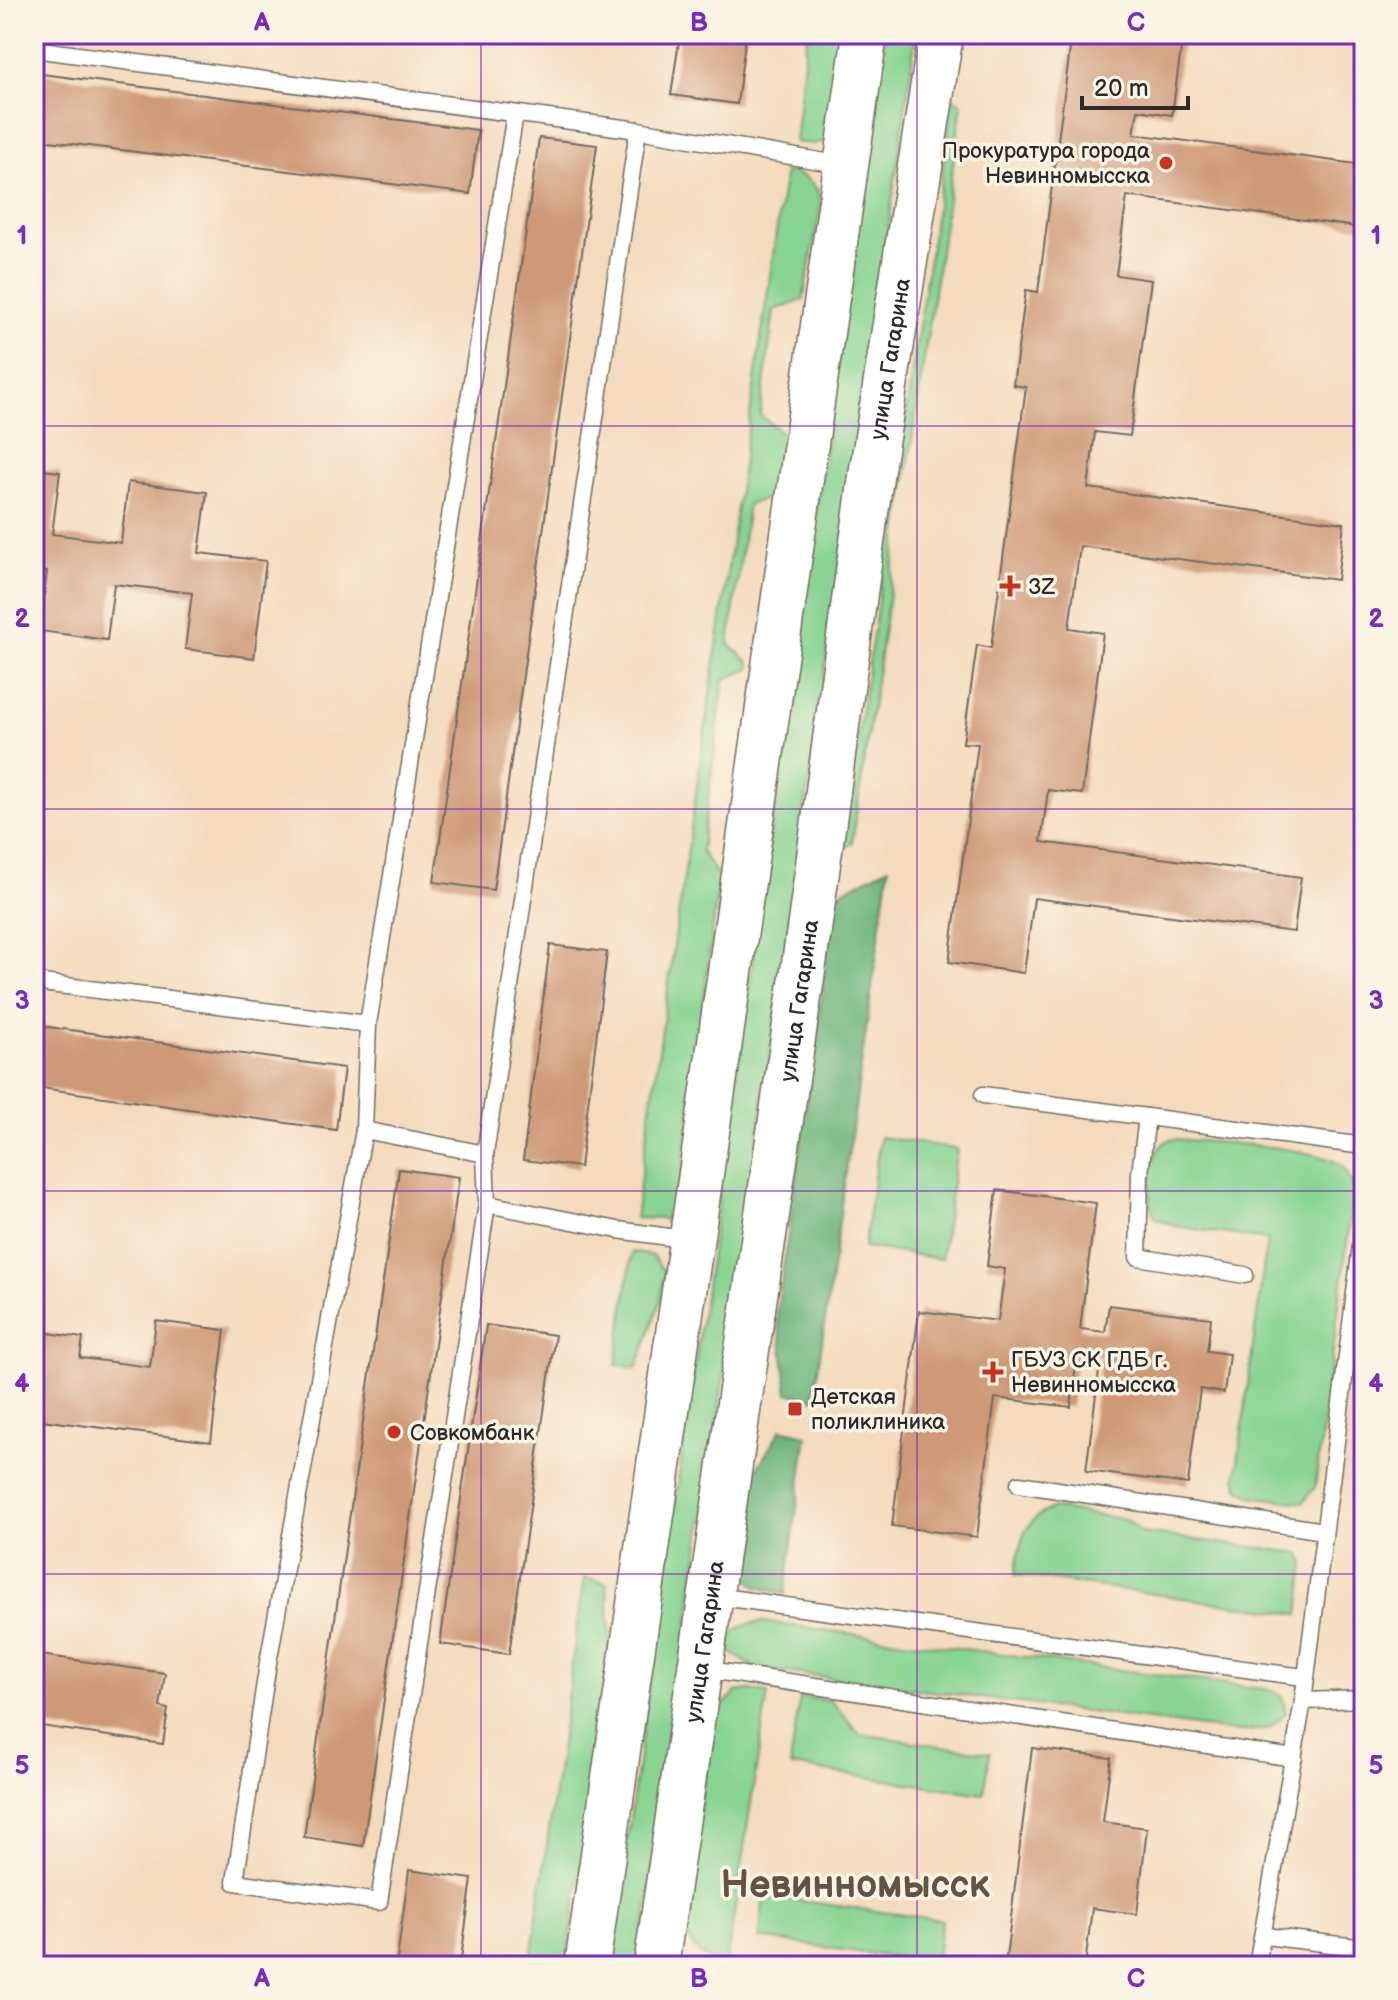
<svg xmlns="http://www.w3.org/2000/svg" width="1398" height="2000" font-family="'Balsamiq Sans',sans-serif">
  <style>
    .green { fill: #88d492; stroke: #5a805e; stroke-width: 2 }
    .forest { fill: #6eb67c; stroke: #4c7054; stroke-width: 2 }
    .building { fill: #ce9977 }
    .lines { fill: none; stroke-linecap: round; stroke-linejoin: round }
    .lane-casing { stroke: #71695e; stroke-width: 19 }
    .secondary-casing { stroke: #71695e; stroke-width: 47 }
    .lane { stroke: #fff; stroke-width: 16 }
    .secondary { stroke: #fff; stroke-width: 44 }
    .grid { fill: none; stroke: #7b2cbf; stroke-width: 2; stroke-opacity: 0.55 }
    .poi-dot { fill: #c8321e; stroke: #fcf5e5; stroke-width: 3 }
    .labels { text-anchor: middle; stroke-width: 7; stroke-linejoin: round; paint-order: stroke }
    .poi-label { font-size: 22px; fill: #2b2b2b; stroke: #fcf5e5; text-anchor: start }
    .street-label { font-size: 22px; fill: #2b2b2b; stroke: #fcf5e5 }
    .town-label { font-size: 38px; font-weight: bold; fill: #645246; stroke: #fcf5e5 }
    .neatline { fill: none; stroke: #7b2cbf; stroke-width: 3 }
    .grid-label { font-size: 26px; text-anchor: middle; font-weight: bold; fill: #7b2cbf }
  </style>
  <rect width="100%" height="100%" fill="#fcf5e5"/>
  <filter id="ink" filterUnits="userSpaceOnUse"><feTurbulence type="fractalNoise" baseFrequency=".0125" numOctaves="2"/><feDisplacementMap in="SourceGraphic" scale="16" xChannelSelector="R" yChannelSelector="G"/><feConvolveMatrix kernelMatrix="1 2 1 2 8 2 1 2 1" color-interpolation-filters="sRGB"/></filter>
  <filter id="wash" filterUnits="userSpaceOnUse"><feTurbulence type="fractalNoise" baseFrequency=".006" numOctaves="4" result="noise"/><feDisplacementMap in="SourceGraphic" scale="32" xChannelSelector="R" yChannelSelector="G"/><feGaussianBlur stdDeviation="1.8" result="paint"/><feColorMatrix in="noise" values="0 0 0 0 0 0 0 0 0 0 0 0 0 0 0 0 0 1.4 0 .05"/><feComposite in="paint" operator="in"/></filter>
  <g filter="url(#wash)">
    <rect width="100%" height="100%" fill="#f4dbbd"/>
    <g class="green">
      <path d="M807,34H846L829,139L815,144L795,142Z"/>
      <path d="M885,34H916L639,1966H609Z"/>
      <path d="M953,98L962,104L852,843L841,850Z"/>
      <path d="M785,171C806,175 819,183 821,205L803,300L774,310L760,415L784,434L774,497L748,504L729,644L750,663V669L724,679L701,851L719,877L679,1199L675,1212L668,1219L635,1218Z"/>
      <path d="M880,1137L957,1149L941,1259L864,1247Z"/>
      <path d="M1171,1139C1206,1142 1321,1146 1343,1167C1349,1174 1352,1181 1354,1190L1315,1487L1303,1503L1251,1496L1238,1487L1236,1477L1267,1240L1176,1226L1155,1218C1146,1197 1147,1148 1171,1139Z"/>
      <path d="M632,1252L652,1256L665,1272L660,1302L637,1368L616,1365Z"/>
      <path d="M1053,1508L1127,1520L1142,1533L1300,1553L1305,1564L1299,1614L1015,1575C1020,1544 1021,1521 1053,1508Z"/>
      <path d="M584,1578L607,1583L612,1668L566,1966H530Z"/>
      <path d="M764,1622L1270,1690L1282,1696L1286,1713L1270,1728L1240,1732L755,1668L730,1652C726,1629 743,1623 764,1622Z"/>
      <path d="M750,1690L768,1693L726,1964C701,1960 692,1951 684,1926L713,1716L736,1692Z"/>
      <path d="M800,1697L831,1701L860,1734L990,1753L984,1794L790,1766Z"/>
      <path d="M764,1896L942,1920L936,1963L759,1938Z"/>
    </g>
    <g class="forest">
      <path d="M889,867L814,1399L788,1393L777,1312L836,894Z"/>
      <path d="M781,1429L807,1435L785,1594L757,1587L745,1576L740,1557L755,1472Z"/>
    </g>
    <g id="blocks">
      <g class="building">
        <path d="M680,34H746L737,104L671,95Z"/>
        <path d="M1072,34H1183L1172,115L1138,110L1134,134L1364,165V228L1127,196L1116,275L1151,280L1130,436L1095,432L1088,488L1344,523L1337,580L1080,546L1069,628L1103,633L1082,794L1048,790L1041,842L1301,877L1294,932L1034,898L1024,973L949,962L978,744L963,743L977,645L991,648L1026,387L1013,385L1026,290L1038,292Z"/>
        <path d="M34,73L478,130L470,194L34,139Z"/>
        <path d="M539,138L597,145L493,890L434,882Z"/>
        <path d="M34,469L60,472L52,534L121,543L128,482L207,492L199,553L266,561L254,658L185,649L192,593L114,584L107,640L40,631L47,572L34,571Z"/>
        <path d="M550,945L607,952L580,1167L523,1160Z"/>
        <path d="M34,1025L344,1068L336,1130L34,1087Z"/>
        <path d="M399,1169L459,1177L363,1846L304,1837Z"/>
        <path d="M997,1190L1096,1203L1080,1329L1105,1332L1109,1305L1211,1318L1207,1351L1229,1354L1224,1393L1200,1389L1188,1484L1086,1471L1101,1356L1077,1353L1071,1407L995,1398L977,1537L892,1526L919,1311L998,1321L1005,1269L987,1266Z"/>
        <path d="M156,1321L225,1330L211,1442L34,1419V1331L83,1338L80,1358L150,1367Z"/>
        <path d="M486,1325L555,1335L509,1654L440,1644Z"/>
        <path d="M34,1654L165,1673L160,1707L168,1709L163,1744L34,1725Z"/>
        <path d="M1032,1748L1111,1758L1103,1822L1147,1828L1137,1914L1092,1908L1085,1966H1005Z"/>
        <path d="M409,1870L472,1879L460,1966H396Z"/>
      </g>
    </g>
  </g>
  <g filter="url(#ink)">
    <use href="#blocks" fill-opacity="0" stroke="#71695e" stroke-width="2"/>
    <g class="lines">
      <defs>
        <g id="lane">
          <path d="M34,49L638,130L843,165"/>
          <path d="M34,982L368,1024L364,1130L268,1663L235,1882L379,1902L487,1204"/>
          <path d="M368,1024L515,114"/>
          <path d="M983,1095L1364,1146"/>
          <path d="M1147,1117L1140,1173L1138,1257L1245,1275"/>
          <path d="M364,1130L485,1154L487,1204L618,1230L690,1240"/>
          <path d="M485,1154L638,130"/>
          <path d="M1019,1484L1324,1531"/>
          <path d="M714,1596L1303,1677"/>
          <path d="M703,1669L1294,1758"/>
          <path d="M1303,1701L1364,1699"/>
          <path d="M1265,1936L1364,1948"/>
          <path d="M1257,1966L1303,1701L1364,1222"/>
        </g>
        <g id="secondary">
          <path d="M587,1966L865,34"/>
          <path id="s1" d="M656,1966L810,923L872,469L941,34"/>
        </g>
      </defs>
      <use href="#lane" class="lane-casing"/>
      <use href="#secondary" class="secondary-casing"/>
      <use href="#lane" class="lane"/>
      <use href="#secondary" class="secondary"/>
    </g>
  </g>
  <path class="grid" d="M481,34V1966M917,34V1966M34,426H1364M34,809H1364M34,1191H1364M34,1574H1364"/>
  <g class="poi-dot">
    <circle cx="1166" cy="163" r="8"/>
    <path d="M1006 574h8v8h8v8h-8v8h-8v-8h-8v-8h8z"/>
    <path d="M989 1360h8v8h8v8h-8v8h-8v-8h-8v-8h8z"/>
    <rect x="787" y="1401" width="16" height="16" rx="4"/>
    <circle cx="394" cy="1432" r="8"/>
  </g>
  <g class="labels">
    <g class="poi-label">
      <text x="1150" y="158" text-anchor="end">Прокуратура города<tspan x="1150" dy="25">Невинномысска</tspan></text>
      <text x="1028" y="594">3Z</text>
      <text x="1011" y="1367">ГБУЗ СК ГДБ г.<tspan x="1011" dy="25">Невинномысска</tspan></text>
      <text x="811" y="1404">Детская<tspan x="811" dy="25">поликлиника</tspan></text>
      <text x="410" y="1440">Совкомбанк</text>
    </g>
    <g class="street-label">
      <text dy="8" stroke="none"><textPath href="#s1" startOffset="1624">улица Гагарина</textPath></text>
      <text dy="8" stroke="none"><textPath href="#s1" startOffset="976">улица Гагарина</textPath></text>
      <text dy="8" stroke="none"><textPath href="#s1" startOffset="328">улица Гагарина</textPath></text>
    </g>
    <g class="town-label">
      <text x="855" y="1897">Невинномысск</text>
    </g>
  </g>
  <rect width="1398" height="2000" fill="none" stroke="#fcf5e5" stroke-width="88"/>
  <path d="M1082 96v12h106v-12" fill="none" stroke="#2b2b2b" stroke-width="4"/>
  <text x="1094" y="96" font-size="24" fill="#2b2b2b" stroke="#fcf5e5" stroke-width="6" paint-order="stroke">20 m</text>
  <rect x="44" y="44" width="1310" height="1912" class="neatline"/>
  <g class="grid-label">
    <text x="262" y="31">A</text>
    <text x="699" y="31">B</text>
    <text x="1136" y="31">C</text>
    <text x="22" y="244">1</text>
    <text x="1376" y="244">1</text>
    <text x="22" y="627">2</text>
    <text x="1376" y="627">2</text>
    <text x="22" y="1009">3</text>
    <text x="1376" y="1009">3</text>
    <text x="22" y="1392">4</text>
    <text x="1376" y="1392">4</text>
    <text x="22" y="1774">5</text>
    <text x="1376" y="1774">5</text>
    <text x="262" y="1987">A</text>
    <text x="699" y="1987">B</text>
    <text x="1136" y="1987">C</text>
  </g>
</svg>
